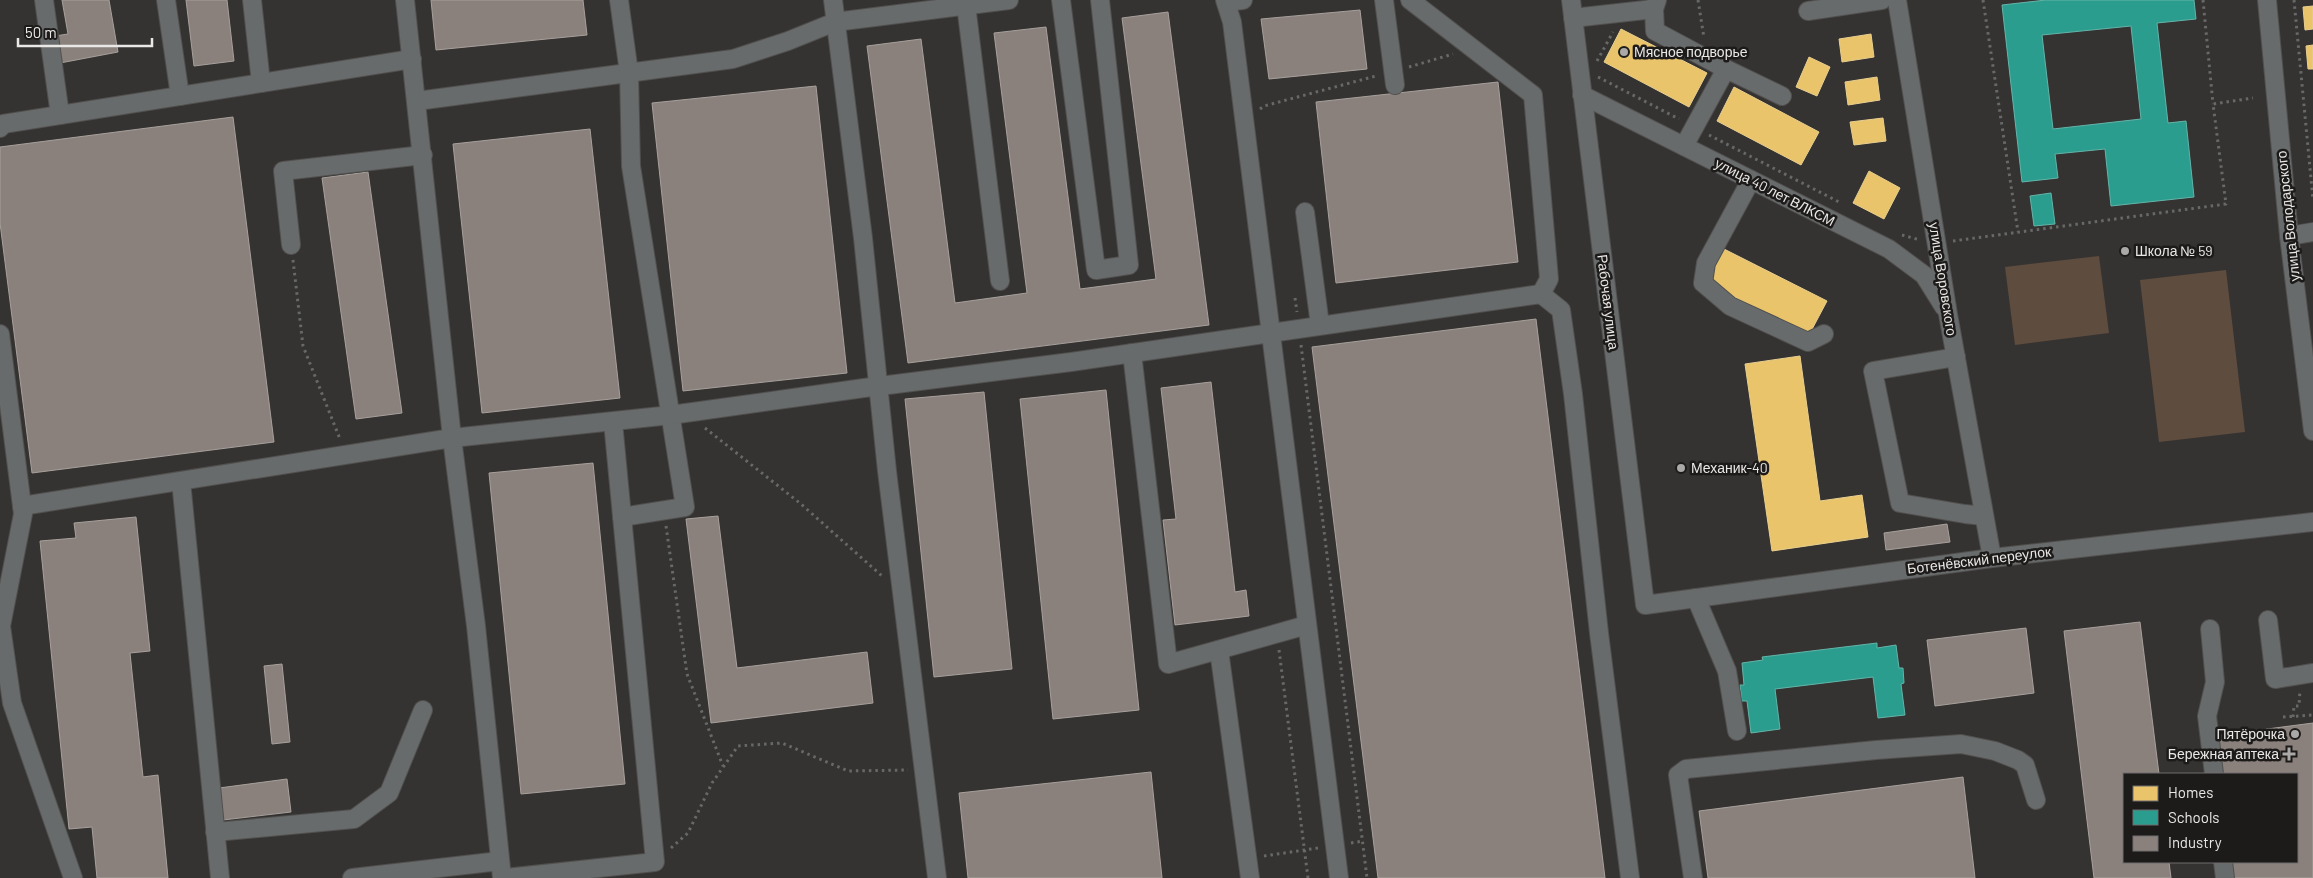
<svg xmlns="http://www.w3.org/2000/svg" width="2313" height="878" font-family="Barlow,sans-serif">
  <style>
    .grass { fill: #5e4c3f }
    .homes { fill: #e9c46a; stroke: #e9cf8f }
    .schools { fill: #2a9d8f; stroke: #64b4a9; fill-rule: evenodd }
    .industry { fill: #8a817c; stroke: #a7a09c }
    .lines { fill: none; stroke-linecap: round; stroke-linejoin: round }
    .minor-casing { stroke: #51504f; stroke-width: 20 }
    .path { stroke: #676968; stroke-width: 3; stroke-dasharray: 2.5 4; stroke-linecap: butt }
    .minor { stroke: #686b6b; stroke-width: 18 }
    .poi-dot { fill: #aba9a7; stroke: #1d1b1a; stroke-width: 2 }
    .labels { text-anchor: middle; stroke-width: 5; stroke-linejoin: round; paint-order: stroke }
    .poi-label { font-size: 14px; fill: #eae8e6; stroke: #1d1b1a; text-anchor: start }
    .street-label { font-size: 14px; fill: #eae8e6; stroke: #1d1b1a }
  </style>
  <rect width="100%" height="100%" fill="#353331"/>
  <g class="grass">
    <path d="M2099,256L2109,333L2015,345L2005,267Z"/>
    <path d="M2226,270L2245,432L2159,442L2140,280Z"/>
  </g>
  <g class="homes">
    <path d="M2313,6V29L2305,30L2303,7Z"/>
    <path d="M1621,29L1707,73L1689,107L1604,62Z"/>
    <path d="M1871,34L1874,57L1842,62L1839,39Z"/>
    <path d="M2313,45V69H2308L2306,46Z"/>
    <path d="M1809,57L1830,67L1817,96L1796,87Z"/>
    <path d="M1877,77L1880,100L1848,105L1845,82Z"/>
    <path d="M1734,87L1819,132L1801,165L1717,121Z"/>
    <path d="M1883,118L1886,141L1854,145L1850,122Z"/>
    <path d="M1869,171L1900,188L1884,219L1853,203Z"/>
    <path d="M1724,249L1827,301L1809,335L1707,283Z"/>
    <path d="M1800,356L1820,501L1862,495L1868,537L1772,551L1745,364Z"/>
  </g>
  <g class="schools">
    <path d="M2046,0H2194L2196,19L2157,23L2168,123L2186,121L2194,197L2111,206L2105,149L2055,154L2058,178L2022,182L2002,5ZM2131,26L2141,119L2053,129L2042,35Z"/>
    <path d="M2051,193L2055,224L2034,226L2030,196Z"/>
    <path d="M1877,643V648L1896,645L1899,668H1903L1904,683L1901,684L1905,715L1878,718L1873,677L1775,689L1780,729L1751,733L1747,701H1742L1740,685H1744L1742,663L1763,660L1762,657Z"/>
  </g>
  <g class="industry">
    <path d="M62,0H109L118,52L60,63L55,36L68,34Z"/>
    <path d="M186,0H227L234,61L194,66Z"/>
    <path d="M431,0H583L587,35L436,50Z"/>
    <path d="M1360,10L1367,69L1269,79L1261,19Z"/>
    <path d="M1168,12L1209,325L908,363L867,46L921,39L955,303L1027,293L994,33L1046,27L1080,289L1156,279L1122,18Z"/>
    <path d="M1498,82L1518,262L1336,283L1316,102Z"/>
    <path d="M816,86L847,373L683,391L652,103Z"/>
    <path d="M233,117L274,442L32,473L0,223V147Z"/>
    <path d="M590,129L620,398L482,413L453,144Z"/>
    <path d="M368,172L402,413L356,419L322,178Z"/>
    <path d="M1536,319L1605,878H1378L1312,347Z"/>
    <path d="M1211,382L1235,592L1246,590L1249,616L1175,625L1163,520L1176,519L1161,388Z"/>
    <path d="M1106,390L1139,710L1053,719L1020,399Z"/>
    <path d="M984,392L1012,669L934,677L905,399Z"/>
    <path d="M593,463L625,784L521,794L489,473Z"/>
    <path d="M718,516L737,668L867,652L873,703L711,723L686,519Z"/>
    <path d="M136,517L150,651L130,653L143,777L158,775L168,878H97L92,827L69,829L40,541L76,538L74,523Z"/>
    <path d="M1947,524L1950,542L1886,550L1884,533Z"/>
    <path d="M2140,622L2159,774H2124V862H2169L2171,878H2094L2064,631Z"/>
    <path d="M2026,628L2034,693L1935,706L1927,640Z"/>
    <path d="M282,664L290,742L272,744L264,666Z"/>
    <path d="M2313,723V878H2233L2231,862H2297V774H2219L2214,736Z"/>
    <path d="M1151,772L1162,878H968L959,793Z"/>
    <path d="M1963,777L1975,878H1708L1699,811Z"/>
    <path d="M287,779L291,812L223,820L219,788Z"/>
  </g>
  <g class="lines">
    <defs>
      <g id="minor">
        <path d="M44,0L60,115"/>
        <path d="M166,0L180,96"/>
        <path d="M252,0L261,83"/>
        <path d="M405,0L452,438L476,626L502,878"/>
        <path d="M619,0L629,73L631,166L685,507L622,517"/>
        <path d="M833,0L863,238L887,471L937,878"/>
        <path d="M1061,0L1096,270L1129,265L1100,0"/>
        <path d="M1225,0L1232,22L1339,878"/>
        <path d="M1384,0L1395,85"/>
        <path d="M1410,0L1533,95L1549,279L1541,294"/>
        <path d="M1571,0L1645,605L1992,558L2313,522"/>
        <path d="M1657,0L1654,9L1655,31L1726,69L1684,146"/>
        <path d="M1897,0L1948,314L1992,558"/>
        <path d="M2267,0L2289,236L2313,431"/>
        <path d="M1226,2L1243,0"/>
        <path d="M966,5L1000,281"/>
        <path d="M1808,11L1882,0"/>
        <path d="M1573,18L1654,9"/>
        <path d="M1726,69L1782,96"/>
        <path d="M1582,95L1889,249L1924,275L1944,307"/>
        <path d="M417,101L733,59L788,41L835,22L1009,0"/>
        <path d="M0,128L3,124L412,59"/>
        <path d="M1751,180L1706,263L1703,283L1730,306L1808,342L1824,334"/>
        <path d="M1305,212L1320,325"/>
        <path d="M2289,236L2313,232"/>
        <path d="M291,245L283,171L423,155"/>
        <path d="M0,334L23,514L1,626L12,703L73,878"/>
        <path d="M1132,353L1168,664L1307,625"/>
        <path d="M1956,357L1873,371L1900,503L1965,514L1984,516"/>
        <path d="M181,481L220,878"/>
        <path d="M22,506L452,438L671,415L864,388L1071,362L1541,294L1561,310L1573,394L1599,633L1630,878"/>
        <path d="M1696,598L1727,671L1737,731"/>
        <path d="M2268,620L2275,679L2313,673"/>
        <path d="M2210,629L2215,682L2207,716L2214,774"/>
        <path d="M1219,650L1250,878"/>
        <path d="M215,832L354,819L389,793L423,710"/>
        <path d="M2223,862L2225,878"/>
        <path d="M352,878L500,861"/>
        <path d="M505,878L655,862L613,422"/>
        <path d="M1693,878L1678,775L1686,769L1876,750L1961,744L1995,751L2018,760L2025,765L2036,800"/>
      </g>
    </defs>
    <use href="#minor" class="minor-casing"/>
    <g class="path">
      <path d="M1698,0L1704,38"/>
      <path d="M1983,0L2018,232"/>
      <path d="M2203,0L2213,104"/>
      <path d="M2294,0L2313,200"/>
      <path d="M1597,61L1613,32"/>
      <path d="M1409,67L1453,54"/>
      <path d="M1598,77L1679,119"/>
      <path d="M1260,109L1264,106L1376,76"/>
      <path d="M1709,135L1841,203"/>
      <path d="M1902,235L1920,240"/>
      <path d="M1953,241L2226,204L2213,104L2253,98"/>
      <path d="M293,260L303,346L340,439"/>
      <path d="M1295,298L1297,312"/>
      <path d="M1301,345L1367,878"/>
      <path d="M705,428L801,504L882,576"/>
      <path d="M666,526L687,674L723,766"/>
      <path d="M1279,650L1308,878"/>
      <path d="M2283,717L2313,715"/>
      <path d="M2293,717L2294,706H2299L2300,690"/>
      <path d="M1351,843L1363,841"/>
      <path d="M671,848L688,833L712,783L738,746L782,743L848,771L908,770"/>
      <path d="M1264,856L1318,848"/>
    </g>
    <use href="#minor" class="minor"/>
  </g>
  <g class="poi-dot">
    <circle cx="1624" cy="52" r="5"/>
    <circle cx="2125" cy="251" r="5"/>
    <circle cx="1681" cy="468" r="5"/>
    <circle cx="2295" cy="734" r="5"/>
    <path d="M2286.5 746.5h5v5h5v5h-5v5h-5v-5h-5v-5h5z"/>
  </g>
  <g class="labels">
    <g class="poi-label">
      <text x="1634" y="57">Мясное подворье</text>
      <text x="2135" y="256">Школа № 59</text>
      <text x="1691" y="473">Механик-40</text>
      <text x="2285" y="739" text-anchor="end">Пятёрочка</text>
      <text x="2279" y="759" text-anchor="end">Бережная аптека</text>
    </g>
    <g class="street-label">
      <text transform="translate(1775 192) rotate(27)" y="5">улица 40 лет ВЛКСМ</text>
      <text transform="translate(2288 216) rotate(-96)" y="5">улица Володарского</text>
      <text transform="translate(1943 279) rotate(81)" y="5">улица Воровского</text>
      <text transform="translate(1608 302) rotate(83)" y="5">Рабочая улица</text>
      <text transform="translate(1979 560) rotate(-7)" y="5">Ботенёвский переулок</text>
    </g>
  </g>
  <rect x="2123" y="773" width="175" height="90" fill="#1d1b1a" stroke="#6f6d6c"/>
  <rect x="2133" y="786" width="25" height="15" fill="#e9c46a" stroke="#6f6d6c"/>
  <text x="2168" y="798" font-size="15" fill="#eae8e6">Homes</text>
  <rect x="2133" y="810" width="25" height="15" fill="#2a9d8f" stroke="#6f6d6c"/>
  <text x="2168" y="823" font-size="15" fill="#eae8e6">Schools</text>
  <rect x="2133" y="836" width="25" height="15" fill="#8a817c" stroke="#6f6d6c"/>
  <text x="2168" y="848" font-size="15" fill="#eae8e6">Industry</text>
  <path d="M18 38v8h134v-8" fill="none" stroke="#eae8e6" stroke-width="2.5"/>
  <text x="25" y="38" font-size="15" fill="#eae8e6" stroke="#1d1b1a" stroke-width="4" paint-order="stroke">50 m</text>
</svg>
